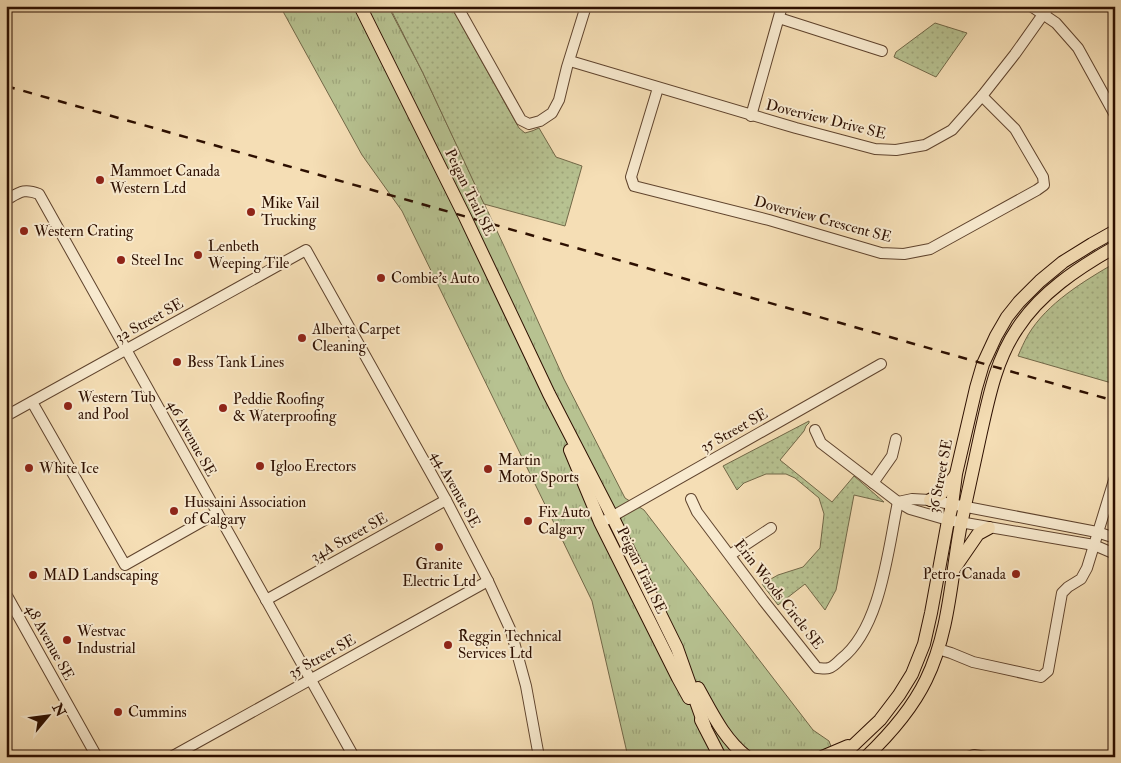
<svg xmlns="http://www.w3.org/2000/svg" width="1121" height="763" font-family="'IM FELL Double Pica',serif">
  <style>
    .grass { fill: url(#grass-tufts); stroke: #726848 }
    .park { fill: url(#park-dots); stroke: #726848 }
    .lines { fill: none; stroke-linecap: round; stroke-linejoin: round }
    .minor-casing { stroke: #5f432d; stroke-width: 12 }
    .major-casing { stroke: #2d0f00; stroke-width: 14 }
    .minor { stroke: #f8eacf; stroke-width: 10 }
    .major { stroke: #f5deb5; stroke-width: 12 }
    .rail { stroke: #2d0f00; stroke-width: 2.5; stroke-dasharray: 9 9; stroke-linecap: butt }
    .poi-dot { fill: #8f2418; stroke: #f8eacf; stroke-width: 2 }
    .labels { text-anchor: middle; stroke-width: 4; stroke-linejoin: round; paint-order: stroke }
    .street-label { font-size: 15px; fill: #2d0f00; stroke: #f8eacf }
    .poi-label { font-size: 15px; fill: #2d0f00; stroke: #f8eacf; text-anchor: start }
  </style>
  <defs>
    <pattern id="grass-tufts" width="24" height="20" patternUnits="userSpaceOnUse" patternTransform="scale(1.25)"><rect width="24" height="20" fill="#b7c291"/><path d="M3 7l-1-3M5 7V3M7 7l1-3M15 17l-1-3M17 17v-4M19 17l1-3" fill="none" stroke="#9ea67b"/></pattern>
    <pattern id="park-dots" width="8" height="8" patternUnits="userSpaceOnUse" patternTransform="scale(1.25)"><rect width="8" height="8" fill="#b7c291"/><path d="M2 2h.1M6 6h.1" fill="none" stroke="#9ea67b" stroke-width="1.8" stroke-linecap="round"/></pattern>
  </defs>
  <rect width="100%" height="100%" fill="#f5deb5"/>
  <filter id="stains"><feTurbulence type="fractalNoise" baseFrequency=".004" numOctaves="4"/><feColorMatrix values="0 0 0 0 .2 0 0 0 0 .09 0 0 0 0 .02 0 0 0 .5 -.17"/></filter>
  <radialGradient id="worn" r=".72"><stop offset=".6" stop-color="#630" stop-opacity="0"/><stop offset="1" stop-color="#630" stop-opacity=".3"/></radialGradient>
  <path class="grass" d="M280,6H388L423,73L504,246L564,379L625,498L644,510L813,730L829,741L835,757H628L592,601L402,211L362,155Z"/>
  <g class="park">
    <path d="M389,6H451L519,128L525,133L532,131L539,128L556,157L582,166L565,226L484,204L423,73Z"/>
    <path d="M935,23L967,33L936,77L894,57L896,52Z"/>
    <path d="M1115,263V384L1018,356C1021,349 1024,342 1028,335C1047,303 1084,281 1115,263Z"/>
    <path d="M809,421V423L806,426L804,431L780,460L832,502L854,476L884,502L854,495L836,590L825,610L805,584L778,605L762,584L778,575L803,567L820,548L824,514L819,498L795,478L786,474H766L744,483L737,490L723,466Z"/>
  </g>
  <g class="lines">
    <defs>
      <g id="minor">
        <path d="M457,6L521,120L529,124L540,121L552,113L559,100L567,67L586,6"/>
        <path d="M1031,6L1056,23L1078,48L1115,115"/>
        <path d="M779,18L882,51"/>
        <path d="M570,61L796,128L875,149L896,150L925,145L952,130L982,96L1015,54L1049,6"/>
        <path d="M658,88L631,177L634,186L769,220L881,253L904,254L930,249L1037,190L1044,185L1043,177L1015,129L982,96"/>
        <path d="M751,116L782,6"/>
        <path d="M6,200C20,192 24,188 39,194L354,757"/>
        <path d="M32,402L125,565L217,513"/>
        <path d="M6,416L306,250L446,500L488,581L511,631L526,686L539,757"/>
        <path d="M815,430L821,443L898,502L910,509L948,520L1094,545L1115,554"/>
        <path d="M873,483L892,456L896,439"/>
        <path d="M691,499L697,512L763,600L817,668C820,668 826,669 829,668C833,667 838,662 841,659C881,628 888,549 898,502"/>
        <path d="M898,502L912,499L930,500L1097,532L1115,538"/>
        <path d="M606,520L881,364"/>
        <path d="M730,555L771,528"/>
        <path d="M6,594L97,757"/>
        <path d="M266,600L446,500"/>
        <path d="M938,649L951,653L973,662L1041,677L1048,671L1062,593L1068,587L1081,579L1087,568L1115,477"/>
        <path d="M171,757L488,581"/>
        <path d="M968,757L974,755L986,757"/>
      </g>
      <g id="major">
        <path d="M360,6L465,217L549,394L612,516L677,648L705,727"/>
        <path d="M570,450L600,522L678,678L689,698"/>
        <path d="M930,500L941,494L955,476"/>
        <path d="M956,566L978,534L989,528"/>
        <path d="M698,688C712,713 724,739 747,757"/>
        <path d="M701,720L720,757"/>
        <path d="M822,757L848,746"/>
        <path d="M841,757L880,720L899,695L912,674L924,644L931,613L947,526L952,505L956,474L976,388L983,364L996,336L1007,317L1019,302L1040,281L1063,262L1092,244L1115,231"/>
        <path d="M866,757C889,735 912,709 926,680C949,633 951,579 960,529C967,496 974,464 981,432C989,397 996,360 1017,329C1040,293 1078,268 1115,247"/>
      </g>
    </defs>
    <use href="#minor" class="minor-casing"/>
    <use href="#major" class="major-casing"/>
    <use href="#minor" class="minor"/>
    <use href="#major" class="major"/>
    <path class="rail" d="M6,86L1115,401"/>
  </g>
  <g class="poi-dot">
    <circle cx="100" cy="180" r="5"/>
    <circle cx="251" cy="212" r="5"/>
    <circle cx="24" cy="231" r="5"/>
    <circle cx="198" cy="255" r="5"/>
    <circle cx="121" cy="260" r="5"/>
    <circle cx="381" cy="278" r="5"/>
    <circle cx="302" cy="338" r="5"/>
    <circle cx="177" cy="362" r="5"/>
    <circle cx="68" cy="406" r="5"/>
    <circle cx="223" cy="408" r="5"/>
    <circle cx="260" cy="466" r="5"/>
    <circle cx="29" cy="468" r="5"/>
    <circle cx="488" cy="469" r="5"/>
    <circle cx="174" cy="511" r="5"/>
    <circle cx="528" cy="521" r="5"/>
    <circle cx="439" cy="547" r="5"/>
    <circle cx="1016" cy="574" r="5"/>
    <circle cx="33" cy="575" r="5"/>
    <circle cx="67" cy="640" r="5"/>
    <circle cx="448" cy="645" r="5"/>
    <circle cx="118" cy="712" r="5"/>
  </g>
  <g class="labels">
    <g class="street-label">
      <text transform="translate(826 119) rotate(14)" y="5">Doverview Drive SE</text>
      <text transform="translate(470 192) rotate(64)" y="5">Peigan Trail SE</text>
      <text transform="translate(823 219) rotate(15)" y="5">Doverview Crescent SE</text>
      <text transform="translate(149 320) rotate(-29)" y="5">32 Street SE</text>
      <text transform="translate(734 430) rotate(-29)" y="5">35 Street SE</text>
      <text transform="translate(192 438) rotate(61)" y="5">46 Avenue SE</text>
      <text transform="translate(940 476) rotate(-79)" y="5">36 Street SE</text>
      <text transform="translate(456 489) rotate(61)" y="5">44 Avenue SE</text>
      <text transform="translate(349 537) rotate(-29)" y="5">34A Street SE</text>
      <text transform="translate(642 570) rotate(64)" y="5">Peigan Trail SE</text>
      <text transform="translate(779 594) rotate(52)" y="5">Erin Woods Circle SE</text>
      <text transform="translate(50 642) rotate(61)" y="5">48 Avenue SE</text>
      <text transform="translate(322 656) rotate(-29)" y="5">35 Street SE</text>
    </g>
    <g class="poi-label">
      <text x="110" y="176">Mammoet Canada<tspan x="110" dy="17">Western Ltd</tspan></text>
      <text x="261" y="208">Mike Vail<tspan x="261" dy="17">Trucking</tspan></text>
      <text x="34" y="236">Western Crating</text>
      <text x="208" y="251">Lenbeth<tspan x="208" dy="17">Weeping Tile</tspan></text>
      <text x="131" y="265">Steel Inc</text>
      <text x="391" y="283">Combie's Auto</text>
      <text x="312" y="334">Alberta Carpet<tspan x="312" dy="17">Cleaning</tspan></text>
      <text x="187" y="367">Bess Tank Lines</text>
      <text x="78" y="402">Western Tub<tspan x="78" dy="17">and Pool</tspan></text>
      <text x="233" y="404">Peddie Roofing<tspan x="233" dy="17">&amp; Waterproofing</tspan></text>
      <text x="498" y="465">Martin<tspan x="498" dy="17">Motor Sports</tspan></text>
      <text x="270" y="471">Igloo Erectors</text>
      <text x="39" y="473">White Ice</text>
      <text x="184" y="507">Hussaini Association<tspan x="184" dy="17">of Calgary</tspan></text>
      <text x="538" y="517">Fix Auto<tspan x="538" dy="17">Calgary</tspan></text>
      <text x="439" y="569" text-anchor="middle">Granite<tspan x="439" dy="17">Electric Ltd</tspan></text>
      <text x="1006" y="579" text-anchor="end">Petro-Canada</text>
      <text x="43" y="580">MAD Landscaping</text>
      <text x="77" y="636">Westvac<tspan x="77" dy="17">Industrial</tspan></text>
      <text x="458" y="641">Reggin Technical<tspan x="458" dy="17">Services Ltd</tspan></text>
      <text x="128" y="717">Cummins</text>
    </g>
  </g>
  <rect width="1121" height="763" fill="none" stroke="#f5deb5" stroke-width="25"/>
  <rect x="8" y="8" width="1106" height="748" fill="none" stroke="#2d0f00" stroke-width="2.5"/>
  <rect x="12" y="12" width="1096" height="738" fill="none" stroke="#2d0f00"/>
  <g transform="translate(48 716) rotate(61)" stroke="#f8eacf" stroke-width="4" paint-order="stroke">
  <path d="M0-4L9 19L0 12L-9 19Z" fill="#2d0f00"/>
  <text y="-8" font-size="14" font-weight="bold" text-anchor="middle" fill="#2d0f00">N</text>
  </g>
  <rect width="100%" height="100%" filter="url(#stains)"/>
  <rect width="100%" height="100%" fill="url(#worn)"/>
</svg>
